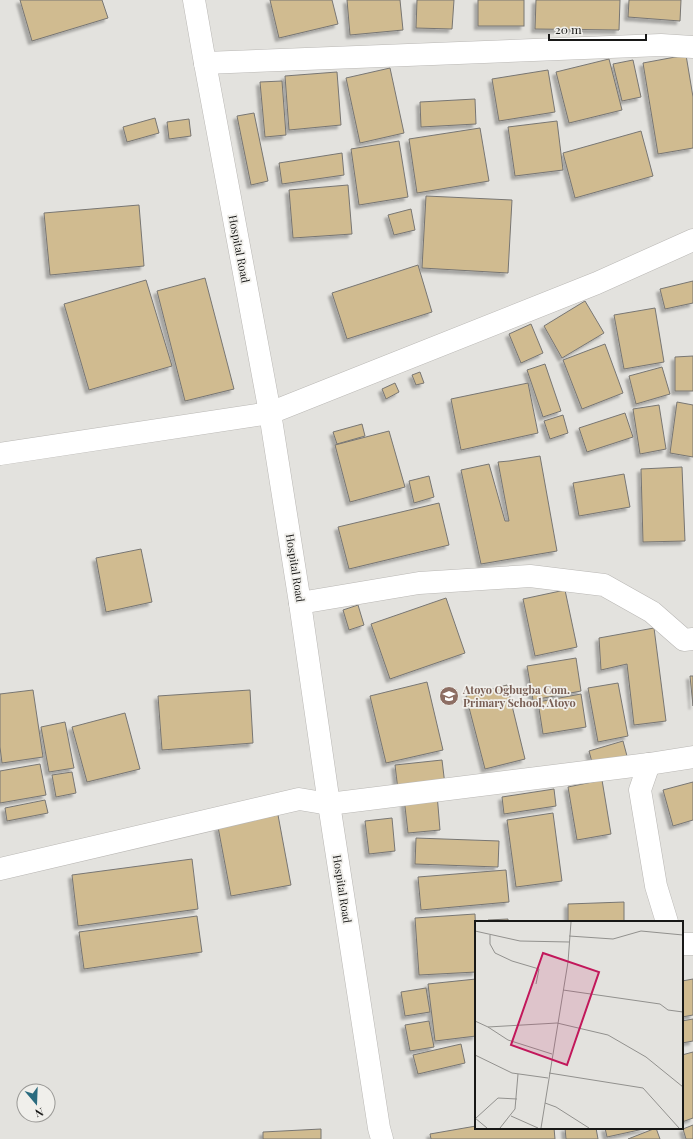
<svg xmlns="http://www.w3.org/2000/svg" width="693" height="1139" font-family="'Playfair Display',serif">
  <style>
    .building { fill: #d0bb90; stroke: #787673; filter: url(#shadow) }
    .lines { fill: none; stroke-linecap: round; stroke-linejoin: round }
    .minor-casing { stroke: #b9b7b4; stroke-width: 23 }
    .minor { stroke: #fff; stroke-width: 22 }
    .labels { text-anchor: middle; stroke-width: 3.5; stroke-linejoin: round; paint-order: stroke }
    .street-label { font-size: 11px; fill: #181817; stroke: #f0efeb }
    .education-label { font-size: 11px; font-weight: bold; fill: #785e54; stroke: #f0efeb; text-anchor: start }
    .inset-road { fill: none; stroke: #92918e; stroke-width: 1 }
    .view { fill: #c2185b; fill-opacity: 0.15; stroke: #c2185b; stroke-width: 2 }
    .inset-edge { fill: none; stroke: #181817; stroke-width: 2 }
  </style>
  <defs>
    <filter id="shadow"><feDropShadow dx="-3.5" dy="3.5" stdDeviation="1" flood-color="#0004"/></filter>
  </defs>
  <rect width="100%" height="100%" fill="#e3e2de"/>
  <g class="building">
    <path d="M20,0H102L108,18L32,41Z"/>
    <path d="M270,0H332L338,24L279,38Z"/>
    <path d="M347,0H400L403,30L350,35Z"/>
    <path d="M417,0H454L452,29L416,28Z"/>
    <rect x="478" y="0" width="46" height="26"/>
    <path d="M536,0H620L619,30L535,29Z"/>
    <path d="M629,0H681L680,21L628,17Z"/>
    <path d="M686,55L693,97V148L658,154L643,63Z"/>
    <path d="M609,59L622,110L569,123L556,72Z"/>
    <path d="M633,60L641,97L622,101L613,64Z"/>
    <path d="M390,68L404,133L360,143L346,78Z"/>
    <path d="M548,70L555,112L499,121L492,79Z"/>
    <path d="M337,72L341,125L289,130L285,76Z"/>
    <path d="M282,81L286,135L265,137L260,82Z"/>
    <path d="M475,99L476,124L421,127L420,102Z"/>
    <path d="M254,113L268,181L251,185L237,116Z"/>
    <path d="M155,118L159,133L127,142L123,127Z"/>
    <path d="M189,119L191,136L169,139L167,122Z"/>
    <path d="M557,121L563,170L515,176L508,127Z"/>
    <path d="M480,128L489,181L417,193L409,139Z"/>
    <path d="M641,131L653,176L575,198L563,153Z"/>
    <path d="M399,141L408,197L359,205L351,149Z"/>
    <path d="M342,153L344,175L282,184L279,163Z"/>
    <path d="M348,185L352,234L293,238L289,190Z"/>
    <path d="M426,196L512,200L508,273L422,268Z"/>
    <path d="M139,205L144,266L50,275L44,213Z"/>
    <path d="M411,209L415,230L394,235L388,215Z"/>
    <path d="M418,265L432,312L347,339L332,293Z"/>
    <path d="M205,278L234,389L185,401L157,291Z"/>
    <path d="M146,280L172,366L89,390L64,304Z"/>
    <path d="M693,281V303L665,309L660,289Z"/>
    <path d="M585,301L604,333L562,358L544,326Z"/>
    <path d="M655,308L664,362L624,369L614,315Z"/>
    <path d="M531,324L543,353L521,363L509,334Z"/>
    <path d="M605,344L623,393L582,409L563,360Z"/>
    <path d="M693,356V391H675V357Z"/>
    <path d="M545,364L561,411L543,417L527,370Z"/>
    <path d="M662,367L670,394L636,404L629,376Z"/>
    <path d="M420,372L424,383L416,385L412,375Z"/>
    <path d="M395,383L399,392L386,399L382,389Z"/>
    <path d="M528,383L538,433L461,450L451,399Z"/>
    <path d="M677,402L693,405V457L670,453Z"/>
    <path d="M659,405L666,449L640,454L633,409Z"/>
    <path d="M625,413L633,437L587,452L579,428Z"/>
    <path d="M563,415L568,433L550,439L544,421Z"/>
    <path d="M362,424L365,436L337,444L333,432Z"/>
    <path d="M389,431L405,487L350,502L335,445Z"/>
    <path d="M540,456L557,551L481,564L461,470L489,464L505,521H509L498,462L509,461Z"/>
    <path d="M682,467L685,541L643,542L641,469Z"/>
    <path d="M624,474L630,507L579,516L573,483Z"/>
    <path d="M429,476L434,497L414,503L409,481Z"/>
    <path d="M439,503L449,545L349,569L338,527Z"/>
    <path d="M141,549L152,602L106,612L96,558Z"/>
    <path d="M565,590L577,647L535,656L523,599Z"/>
    <path d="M446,598L465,653L390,679L371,624Z"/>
    <path d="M358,605L364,625L349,630L343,610Z"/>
    <path d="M654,628L666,721L634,725L627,664L601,670L599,638Z"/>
    <path d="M576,658L581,691L533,700L527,666Z"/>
    <path d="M690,676H693V706Z"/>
    <path d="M427,682L443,750L386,763L370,696Z"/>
    <path d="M618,683L628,736L598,742L588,688Z"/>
    <path d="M507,685L525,759L485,769L466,696Z"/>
    <path d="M33,690L43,757L2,763L0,747V694Z"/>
    <path d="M250,690L253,743L162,750L158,696Z"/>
    <path d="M581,694L586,727L543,734L538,702Z"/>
    <path d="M125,713L140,769L87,782L72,727Z"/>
    <path d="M65,722L74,768L49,772L41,727Z"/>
    <path d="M623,741L627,756L593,766L589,751Z"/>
    <path d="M442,760L445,785L398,790L395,765Z"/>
    <path d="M40,764L46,795L0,803V771Z"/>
    <path d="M72,772L76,793L56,797L52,775Z"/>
    <path d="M602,780L611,834L577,840L568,787Z"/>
    <path d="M693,782V820L673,826L663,790Z"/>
    <path d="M554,789L556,806L504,814L502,797Z"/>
    <path d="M437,794L440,830L408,833L404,798Z"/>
    <path d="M45,800L48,813L7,821L5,808Z"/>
    <path d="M553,813L562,881L516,887L507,820Z"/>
    <path d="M278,815L291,885L231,896L218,827Z"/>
    <path d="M392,818L395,851L369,854L365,821Z"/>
    <path d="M416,838L499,841L498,867L415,864Z"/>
    <path d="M192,859L198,909L78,926L72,875Z"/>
    <path d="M506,870L509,902L421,910L418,877Z"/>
    <path d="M624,902V922H568V904Z"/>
    <path d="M475,914L476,938V972L419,975L415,918Z"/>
    <path d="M197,916L202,952L84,969L79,932Z"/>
    <path d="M508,919V922H488V920Z"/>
    <path d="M476,979V1036L435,1041L428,984Z"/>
    <path d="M693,979V1015L682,1017V981Z"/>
    <path d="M426,988L430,1012L405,1016L401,992Z"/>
    <path d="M693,1019V1041L682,1043V1021Z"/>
    <path d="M429,1021L434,1047L410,1051L405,1025Z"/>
    <path d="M461,1044L465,1063L418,1074L413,1055Z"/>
    <path d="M693,1052V1118L682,1122V1055Z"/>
    <path d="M693,1125V1139H686L683,1129Z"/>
    <path d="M476,1126V1128H554L555,1139H431L430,1134Z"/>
    <path d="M565,1128H596L598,1139H566Z"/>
    <path d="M605,1128H648L607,1137Z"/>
    <path d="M656,1128L660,1139H628Z"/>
    <path d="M321,1129V1139H263V1132Z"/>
  </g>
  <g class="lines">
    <defs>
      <g id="minor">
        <path d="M194,0L205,63L270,413L300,603L329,804L379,1128L382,1139"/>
        <path d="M205,63L661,45L693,47"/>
        <path d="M0,454L270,413L597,283L693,240"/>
        <path d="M300,603L419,583L530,576L604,585L652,612L684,640L693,639"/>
        <path d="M649,764L640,790L656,886L667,922"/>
        <path d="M0,869L299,799L329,804L649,764L693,757"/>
        <path d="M682,944H693"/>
      </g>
    </defs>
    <use href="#minor" class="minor-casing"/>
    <use href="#minor" class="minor"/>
  </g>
  <defs>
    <symbol id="school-disc" viewBox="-11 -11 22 22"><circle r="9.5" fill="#8d6e63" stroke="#f0efeb"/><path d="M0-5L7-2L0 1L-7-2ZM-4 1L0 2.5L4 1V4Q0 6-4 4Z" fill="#fff"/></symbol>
  </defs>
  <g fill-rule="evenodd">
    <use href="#school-disc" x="438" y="685" width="22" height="22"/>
  </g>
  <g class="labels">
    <g class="street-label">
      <text transform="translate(239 249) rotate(79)" y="4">Hospital Road</text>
      <text transform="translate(295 568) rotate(81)" y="4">Hospital Road</text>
      <text transform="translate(342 889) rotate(81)" y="4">Hospital Road</text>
    </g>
    <g class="education-label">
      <text x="463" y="694">Atoyo Ogbugba Com.<tspan x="463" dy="13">Primary School, Atoyo</tspan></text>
    </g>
  </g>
  <g transform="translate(475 921)">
    <rect width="208" height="208" fill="#e3e2de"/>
    <path class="inset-road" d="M0,10L45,20L94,21M15,14V23L20,32L37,40L64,48L61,63M94,15L138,18L166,10L208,14M88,69L185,83L193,89L208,91M0,100L13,106L82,102L133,114L171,136L208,166M13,106L33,119L77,133M0,134L37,152L73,157M74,152L168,167L204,207M70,182L81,186L114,207M36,195L63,207M0,197L12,207M1,197L23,177L42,178M25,207L40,188L43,153M66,207L93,41L96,1"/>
    <path class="view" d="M68,32L124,51L92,144L36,124Z"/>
    <rect width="208" height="208" class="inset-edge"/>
  </g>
  <g transform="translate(36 1103) rotate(161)"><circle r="19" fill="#f0efeb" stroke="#9a9996"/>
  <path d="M0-3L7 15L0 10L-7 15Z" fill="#2a6b7f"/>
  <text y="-6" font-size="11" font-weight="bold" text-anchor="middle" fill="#181817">N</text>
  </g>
  <path d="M549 34v6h97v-6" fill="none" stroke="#181817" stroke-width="2"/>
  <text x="555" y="34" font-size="12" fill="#181817" stroke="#f0efeb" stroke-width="3" paint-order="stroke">20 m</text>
</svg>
